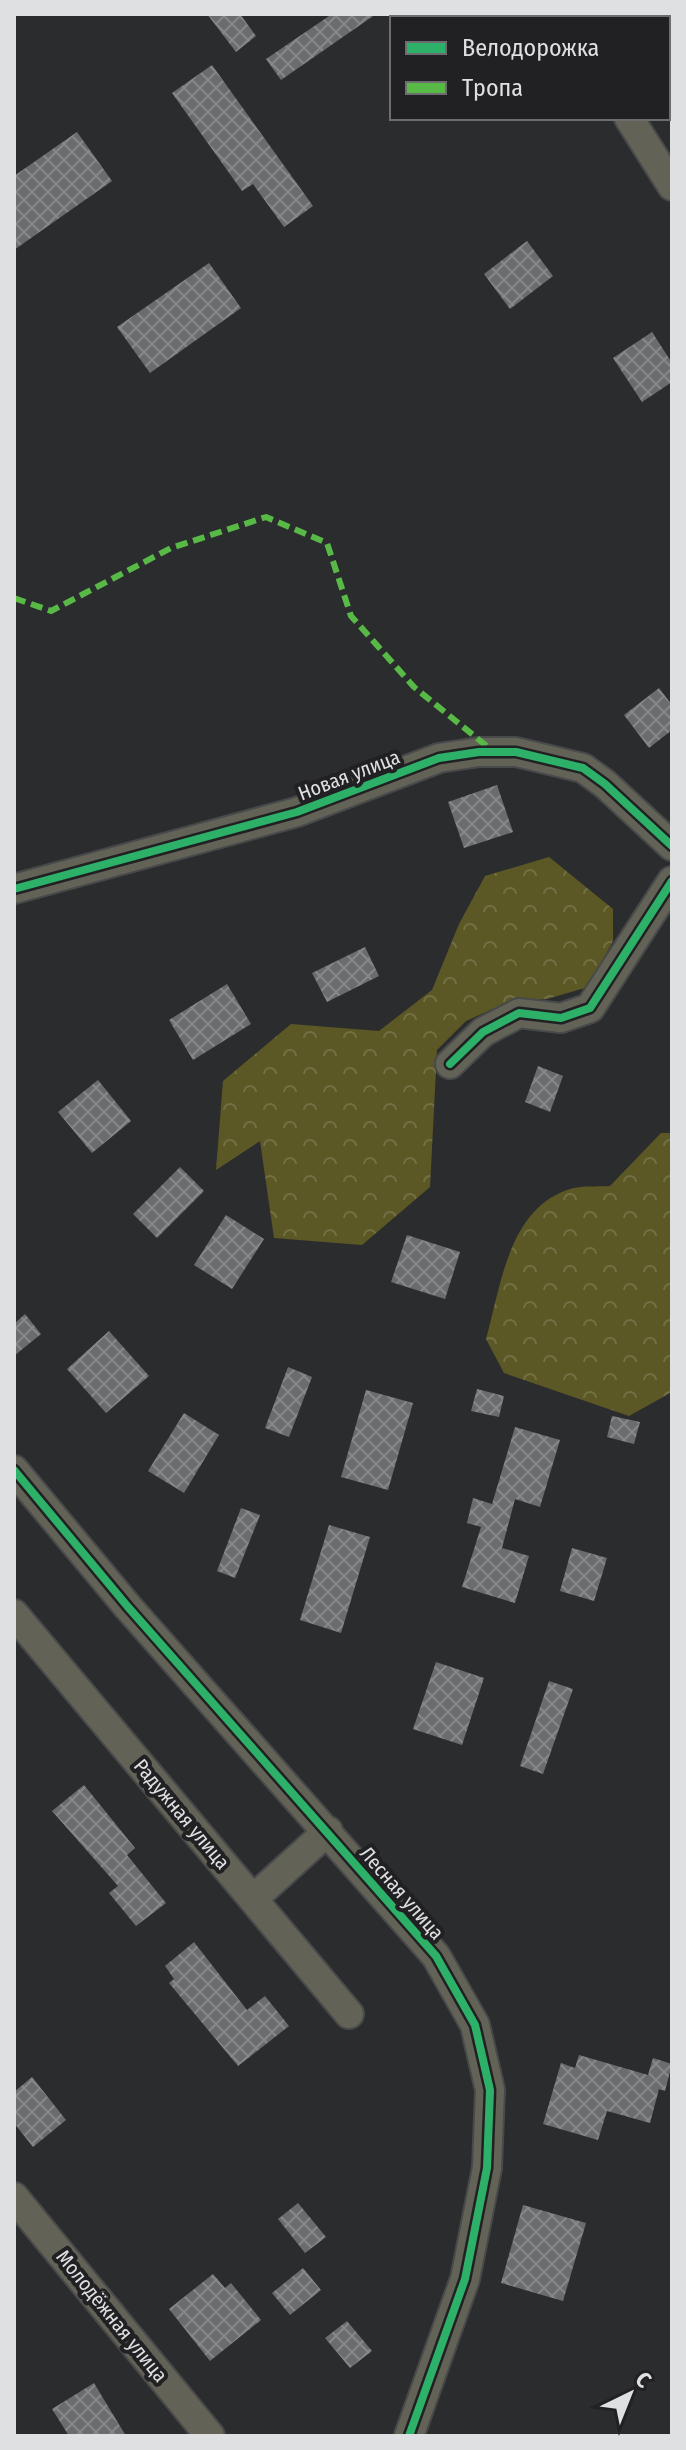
<svg xmlns="http://www.w3.org/2000/svg" width="686" height="2450" font-family="'Fira Sans Condensed',sans-serif">
  <style>
    .forest { fill: url(#forest-crowns) }
    .building { fill: url(#building-cross-hatch) }
    .lines { fill: none; stroke-linecap: round; stroke-linejoin: round }
    .street-casing { stroke: #48494a; stroke-width: 32 }
    .street { stroke: #636256; stroke-width: 28 }
    .quiet { stroke: #58b947; stroke-width: 6; stroke-dasharray: 12 6; stroke-linecap: butt }
    .cycleway-casing { stroke: #212124; stroke-width: 13 }
    .cycleway { stroke: #2db169; stroke-width: 8 }
    .labels { text-anchor: middle; stroke-width: 8; stroke-linejoin: round; paint-order: stroke }
    .street-label { font-size: 20px; fill: #dfe0e2; stroke: #212124 }
  </style>
  <defs>
    <pattern id="forest-crowns" width="20" height="18" patternUnits="userSpaceOnUse" patternTransform="scale(2)"><rect width="20" height="18" fill="#5b5825"/><path d="M2 6a3 3 0 1 1 6 0M12 15a3 3 0 1 1 6 0" fill="none" stroke="#727044"/></pattern>
    <pattern id="building-cross-hatch" width="8" height="8" patternUnits="userSpaceOnUse" patternTransform="scale(2)"><rect width="8" height="8" fill="#6b6c6d"/><path d="M0 0l8 8M0 8l8-8" fill="none" stroke="#878888"/></pattern>
  </defs>
  <rect width="100%" height="100%" fill="#2b2c2d"/>
  <g class="forest">
    <path d="M549,857L613,909V941L588,987L547,999L508,1002L466,1021L437,1050L430,1187L362,1245L274,1238L260,1141L216,1170L223,1081L291,1024L379,1031L432,990L459,924L485,876Z"/>
    <path d="M661,1133H672V1392L629,1416L504,1373L486,1339C501,1286 508,1211 567,1190C579,1185 596,1187 610,1186Z"/>
  </g>
  <g class="building">
    <path d="M207,14H240L256,36L236,52Z"/>
    <path d="M332,14H376L281,80L266,59Z"/>
    <path d="M212,65L313,206L284,227L253,184L242,191L172,93Z"/>
    <path d="M77,132L112,181L14,250V176Z"/>
    <path d="M527,241L553,276L510,309L484,274Z"/>
    <path d="M209,263L241,308L150,373L117,327Z"/>
    <path d="M652,332L672,363V382L642,402L613,358Z"/>
    <path d="M659,688L672,705V730L649,748L624,715Z"/>
    <path d="M497,785L513,832L464,848L448,802Z"/>
    <path d="M365,947L379,976L327,1002L312,973Z"/>
    <path d="M227,984L251,1024L193,1060L169,1020Z"/>
    <path d="M538,1066L563,1076L550,1112L525,1102Z"/>
    <path d="M98,1080L131,1121L92,1153L58,1112Z"/>
    <path d="M180,1167L204,1191L157,1238L133,1214Z"/>
    <path d="M226,1215L264,1239L232,1289L194,1265Z"/>
    <path d="M407,1235L460,1252L445,1299L391,1282Z"/>
    <path d="M25,1314L41,1334L14,1356V1324Z"/>
    <path d="M109,1331L149,1376L106,1413L67,1369Z"/>
    <path d="M288,1367L312,1377L289,1437L265,1428Z"/>
    <path d="M477,1389L504,1396L499,1417L471,1411Z"/>
    <path d="M366,1390L413,1403L388,1490L341,1477Z"/>
    <path d="M184,1413L219,1435L184,1493L148,1471Z"/>
    <path d="M612,1416L640,1422L634,1444L607,1437Z"/>
    <path d="M515,1427L560,1440L540,1507L515,1499L502,1548L529,1556L515,1603L462,1587L481,1527L467,1523L473,1498L492,1504Z"/>
    <path d="M241,1508L260,1515L235,1578L217,1571Z"/>
    <path d="M329,1525L370,1537L341,1633L300,1620Z"/>
    <path d="M572,1548L607,1558L594,1601L560,1591Z"/>
    <path d="M436,1662L484,1678L462,1745L413,1729Z"/>
    <path d="M549,1681L573,1689L543,1774L520,1766Z"/>
    <path d="M84,1785L135,1848L127,1855L166,1903L136,1926L109,1893L118,1886L52,1811Z"/>
    <path d="M194,1942L247,2010L265,1996L289,2026L238,2066L169,1983L174,1979L165,1966Z"/>
    <path d="M579,2055L648,2075L653,2058L672,2064L665,2091L659,2089L650,2123L607,2111L598,2140L543,2124L561,2063L575,2068Z"/>
    <path d="M32,2077L66,2120L33,2147L14,2123V2092Z"/>
    <path d="M298,2203L326,2237L305,2253L278,2219Z"/>
    <path d="M523,2205L586,2223L563,2301L501,2283Z"/>
    <path d="M303,2268L321,2290L290,2315L272,2293Z"/>
    <path d="M213,2274L225,2288L231,2283L261,2320L210,2361L169,2309Z"/>
    <path d="M347,2321L372,2351L350,2368L325,2338Z"/>
    <path d="M94,2383L106,2403L126,2436H69L52,2409Z"/>
  </g>
  <g class="lines">
    <defs>
      <g id="street">
        <path d="M545,14L549,18"/>
        <path d="M668,39L672,37"/>
        <path d="M629,118L672,186"/>
        <path d="M14,889L297,812L439,758L479,752H516L583,768L605,784L672,846"/>
        <path d="M450,1064L483,1032L519,1013L561,1018L590,1008L672,881"/>
        <path d="M14,1470L128,1607L436,1956L475,2025L490,2090L487,2168L465,2279L409,2436"/>
        <path d="M14,1614L349,2014"/>
        <path d="M253,1899L328,1831"/>
        <path d="M14,2197L210,2436"/>
      </g>
    </defs>
    <use href="#street" class="street-casing"/>
    <use href="#street" class="street"/>
    <path class="quiet" d="M14,598L51,611L171,548L266,517L327,543L351,616L414,687L494,752"/>
    <defs>
      <g id="cycleway">
        <path d="M14,889L297,812L439,758L479,752H516L583,768L605,784L672,846"/>
        <path d="M450,1064L483,1032L519,1013L561,1018L590,1008L672,881"/>
        <path d="M14,1470L128,1607L436,1956L475,2025L490,2090L487,2168L465,2279L409,2436"/>
      </g>
    </defs>
    <use href="#cycleway" class="cycleway-casing"/>
    <use href="#cycleway" class="cycleway"/>
  </g>
  <g class="labels">
    <g class="street-label">
      <text transform="translate(349 775) rotate(-21)" y="7">Новая улица</text>
      <text transform="translate(182 1814) rotate(50)" y="7">Радужная улица</text>
      <text transform="translate(402 1893) rotate(49)" y="7">Лесная улица</text>
      <text transform="translate(112 2316) rotate(51)" y="7">Молодёжная улица</text>
    </g>
  </g>
  <rect width="686" height="2450" fill="none" stroke="#dfe0e2" stroke-width="32"/>
  <rect x="390" y="16" width="280" height="104" fill="#212124" stroke="#6d6d70" stroke-width="2"/>
  <rect x="406" y="42" width="40" height="12" fill="#2db169" stroke="#6d6d70" stroke-width="2"/>
  <text x="462" y="56" font-size="24" fill="#dfe0e2">Велодорожка</text>
  <rect x="406" y="82" width="40" height="12" fill="#58b947" stroke="#6d6d70" stroke-width="2"/>
  <text x="462" y="96" font-size="24" fill="#dfe0e2">Тропа</text>
  <g transform="translate(630 2394) rotate(43)" stroke="#212124" stroke-width="6" paint-order="stroke">
  <path d="M0-6L14 30L0 20L-14 30Z" fill="#dfe0e2"/>
  <text y="-12" font-size="22" font-weight="bold" text-anchor="middle" fill="#dfe0e2">С</text>
  </g>
</svg>
